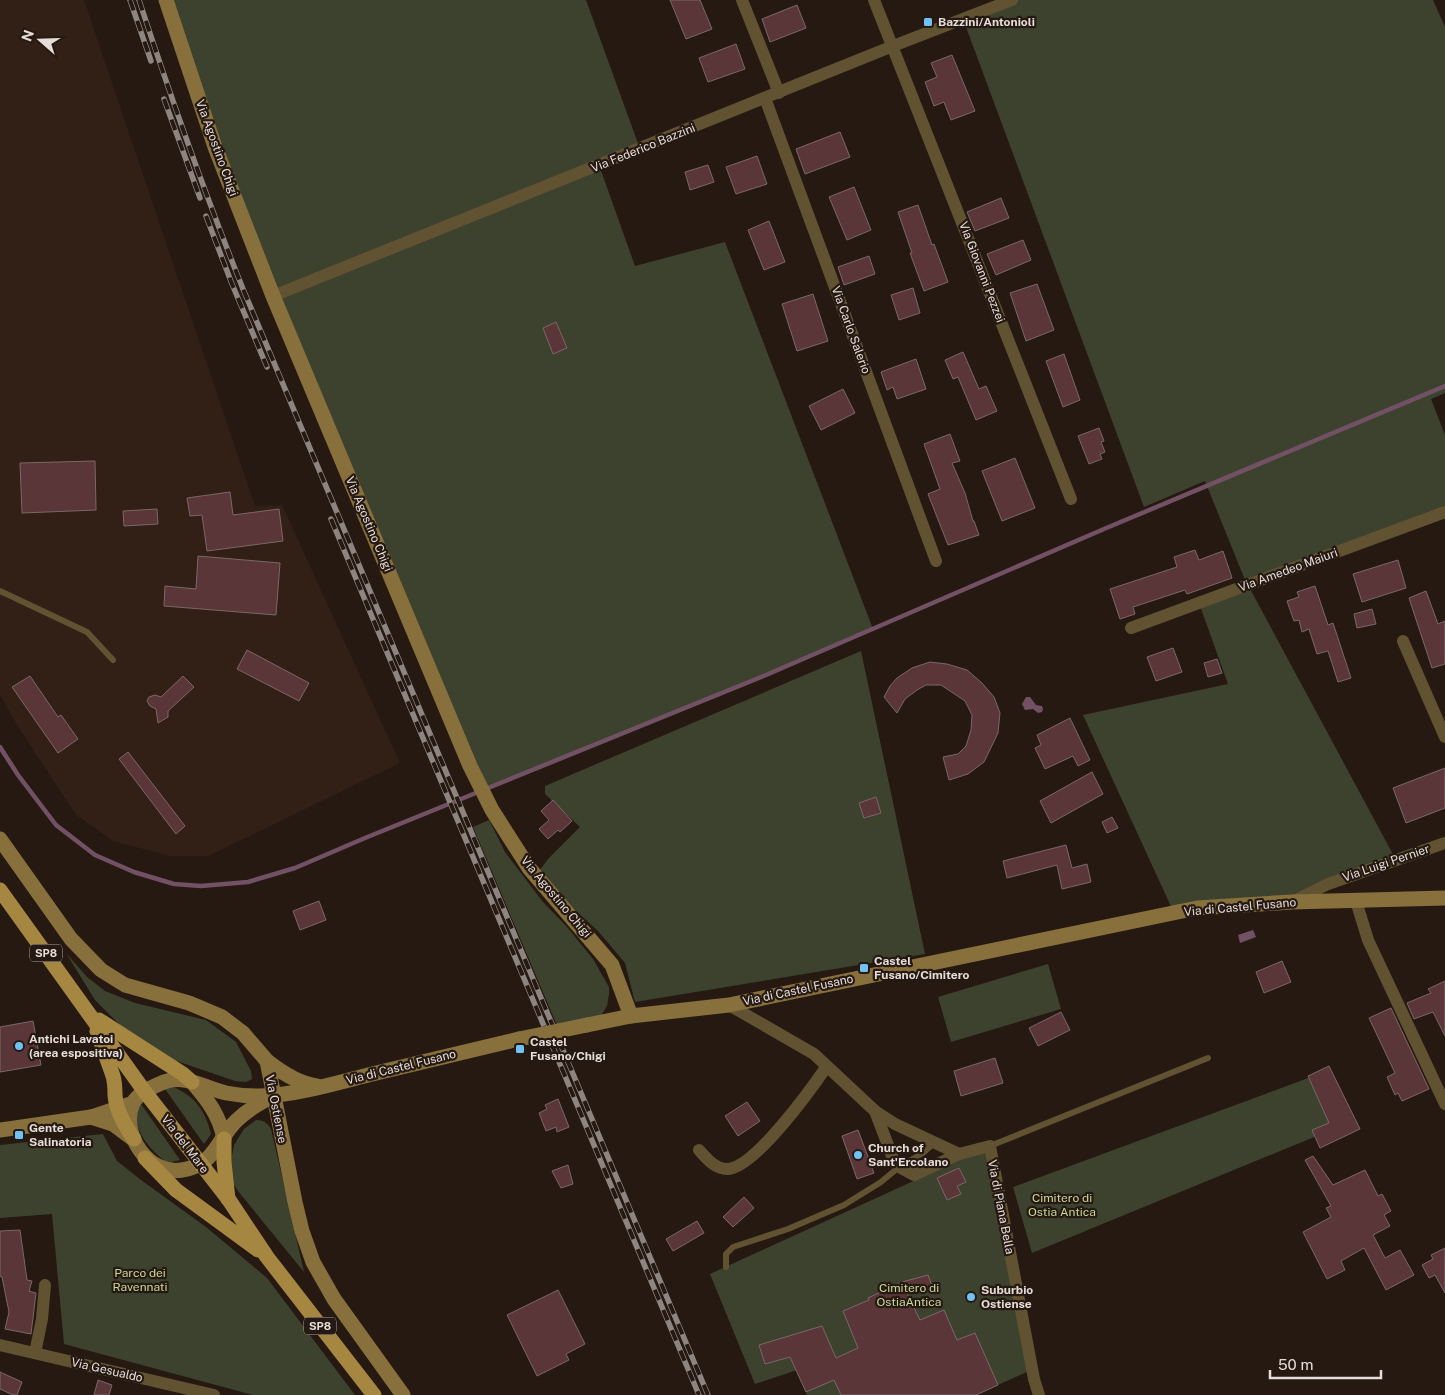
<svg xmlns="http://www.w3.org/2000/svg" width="1445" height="1395" font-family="'Public Sans',sans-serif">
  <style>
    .built { fill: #322016 }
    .green { fill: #3d422e }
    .water { fill: #725165 }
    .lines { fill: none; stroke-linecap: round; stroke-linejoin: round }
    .stream { stroke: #725165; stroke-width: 4.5 }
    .building { fill: #5b3638; stroke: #7a6869 }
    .lane { stroke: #615232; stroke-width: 6 }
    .street { stroke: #615232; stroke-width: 12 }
    .secondary { stroke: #88703c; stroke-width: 15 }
    .primary { stroke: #a68742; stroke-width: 15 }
    .rail-casing { stroke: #8f8580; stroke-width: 5.5 }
    .rail { stroke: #251912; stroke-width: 4; stroke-dasharray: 11; stroke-linecap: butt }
    .secondary-bridge { stroke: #88703c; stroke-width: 15 }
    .poi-dot { fill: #70c1f4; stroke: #251912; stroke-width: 2 }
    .labels { text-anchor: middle; stroke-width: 4.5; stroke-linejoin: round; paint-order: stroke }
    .shield { fill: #251912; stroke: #aca29d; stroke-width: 1 }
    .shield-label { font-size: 11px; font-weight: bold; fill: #e6ddd9 }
    .poi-label { font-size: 12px; font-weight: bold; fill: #e6ddd9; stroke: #251912; text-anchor: start }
    .street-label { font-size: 12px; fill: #e6ddd9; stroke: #251912 }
    .park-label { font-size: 12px; fill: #c8d79a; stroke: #251912 }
  </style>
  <rect width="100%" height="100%" fill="#251912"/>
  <path class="built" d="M0,0H84L255,506L282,505L400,763L208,856H170L113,841L76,815L19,728L0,695Z"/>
  <g class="green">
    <path d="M166,0H586L640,149L599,165L635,266L725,242L873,629L475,794L470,766L273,296Z"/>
    <path d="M1012,0H1433L1445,27V393L1431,399L1445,435V512L1248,585L1396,860L1292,902L1174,913L1083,715L1228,684L1199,603L1247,585L1205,481L1144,507L963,19Z"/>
    <path d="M861,651L925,954L635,1002L625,963L598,931L561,897L539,871L548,859L580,827L545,794V786Z"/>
    <path d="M489,820L505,852L543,902L567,927L593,959L609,987V994L607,1006L600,1017L559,1030L473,827Z"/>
    <path d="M66,953L87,977L105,991L135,1003L206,1020L236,1042L251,1071L252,1079L246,1082L235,1081L165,1057L127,1032L95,1000Z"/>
    <path d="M1048,964L1061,1009L951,1042L938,997Z"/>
    <path d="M1311,1077L1336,1128L1032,1253L1013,1187Z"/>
    <path d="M173,1087C194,1095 206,1112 211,1134L204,1144L165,1089Z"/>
    <path d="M141,1104L180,1160L168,1163C151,1152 126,1124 141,1104Z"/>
    <path d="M256,1120C264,1120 267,1123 271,1129L304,1272L238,1191L230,1178L231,1161L234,1145L244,1129Z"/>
    <path d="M103,1134L117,1161L141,1180L206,1227L267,1278L355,1395H253L64,1344L52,1214L0,1218V1145Z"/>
    <path d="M990,1146L1027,1372L975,1395H807L797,1370L755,1384L710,1274Z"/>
  </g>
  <g class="water">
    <path d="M1026,697H1030L1036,705L1042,706L1043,709L1042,712L1038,713L1033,709L1025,710L1022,704Z"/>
    <path d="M1253,930L1256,937L1240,943L1238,935Z"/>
  </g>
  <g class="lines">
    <path class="stream" d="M0,747L18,775L56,825L95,855L134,872L174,884L201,886L248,882L295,868L365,838L766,675L1104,529L1445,386"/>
  </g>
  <g class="building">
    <path d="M670,0H700L712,29L686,39Z"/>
    <path d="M797,5L806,28L770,42L762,19Z"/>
    <path d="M736,44L745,69L708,82L699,58Z"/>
    <path d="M952,55L975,111L951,120L944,102L934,106L925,82L937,77L931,63Z"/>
    <path d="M840,132L850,157L805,174L796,149Z"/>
    <path d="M757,156L767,184L736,194L726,167Z"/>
    <path d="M708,165L714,182L690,190L685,172Z"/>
    <path d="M854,187L871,230L847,240L829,197Z"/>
    <path d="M1001,198L1009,218L975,231L967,212Z"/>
    <path d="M918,205L932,245L934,244L948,282L924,291L910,253H912L898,212Z"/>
    <path d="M769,221L785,262L764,270L748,230Z"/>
    <path d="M1023,240L1031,260L996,275L987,254Z"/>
    <path d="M869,256L875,274L844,285L838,267Z"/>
    <path d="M1037,284L1054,330L1026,341L1010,293Z"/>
    <path d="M913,288L920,313L899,320L891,295Z"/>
    <path d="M813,294L828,341L797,351L782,304Z"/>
    <path d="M556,322L567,348L553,354L543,328Z"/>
    <path d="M963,352L979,389L986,386L997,411L976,420L958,377L953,379L945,360Z"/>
    <path d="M1064,354L1080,400L1063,407L1046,361Z"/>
    <path d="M916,359L926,389L897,399L893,387L887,390L881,372Z"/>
    <path d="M843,389L855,413L821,430L809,406Z"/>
    <path d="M1099,428L1104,441L1101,442L1105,452L1100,454L1102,459L1089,464L1078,436Z"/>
    <path d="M950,434L960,461L952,463L965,493L973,521H974L979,535L948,545L928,494L940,489L924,444Z"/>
    <path d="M1015,458L1035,508L1002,521L982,471Z"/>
    <path d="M95,461L96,510L22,513L20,463Z"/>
    <path d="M230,492L233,515L279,509L283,541L207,551L202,515L190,516L187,498Z"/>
    <path d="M157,509L158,524L124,526L123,511Z"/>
    <path d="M1195,550L1199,560L1223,551L1232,578L1187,594L1185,590L1133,607L1135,614L1120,619L1110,589L1177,567L1174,557Z"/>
    <path d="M198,556L280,563L276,615L164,606L165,586L196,589Z"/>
    <path d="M1398,560L1406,588L1362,602L1353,574Z"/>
    <path d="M1315,586L1328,625L1333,623L1351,678L1338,682L1328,651L1317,654L1309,629L1302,632L1299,620L1294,621L1287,601L1299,597L1297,592Z"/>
    <path d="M1426,591L1438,624L1445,621V664L1432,668L1409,598Z"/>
    <path d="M1372,609L1376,624L1357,628L1354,614Z"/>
    <path d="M1173,648L1182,672L1156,681L1147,657Z"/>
    <path d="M247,650L309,683L299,701L237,669Z"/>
    <path d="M1217,659L1222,673L1208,677L1204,663Z"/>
    <path d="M930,662L947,664L967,670L982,683L994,697L1000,713L998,733L984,762L968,774L949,780L943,757L958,754L966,746L971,730L972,715L965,701L941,685H926L917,690L905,699L897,713L884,697L890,686L897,678L912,668Z"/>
    <path d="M30,676L58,717L61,715L78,739L58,753L12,687Z"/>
    <path d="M183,676L194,687L168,711V717L158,723L156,709L150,706L147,701L149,697L155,695L161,697Z"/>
    <path d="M1070,718L1090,760L1078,766L1073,756L1045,769L1035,748L1041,745L1037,735Z"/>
    <path d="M128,752L185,826L176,834L119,759Z"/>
    <path d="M1445,768V808L1406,823L1393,788Z"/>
    <path d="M1092,772L1103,794L1051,823L1040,801Z"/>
    <path d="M876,797L881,813L864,818L859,803Z"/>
    <path d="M553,800L572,821L560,832L558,830L548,839L539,829L549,820L541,811Z"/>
    <path d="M1112,817L1118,828L1107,833L1102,822Z"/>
    <path d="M1066,845L1072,868L1087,864L1091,882L1062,889L1057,865L1007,878L1003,861Z"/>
    <path d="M319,901L326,920L300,930L293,911Z"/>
    <path d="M1282,961L1291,982L1264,993L1256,972Z"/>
    <path d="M1445,981V1036L1433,1012L1414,1019L1407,1003L1431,993L1428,989Z"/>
    <path d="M1391,1008L1429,1089L1402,1101L1398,1093L1395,1095L1387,1077L1395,1073L1369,1018Z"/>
    <path d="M1061,1012L1070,1030L1038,1046L1029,1028Z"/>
    <path d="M33,1021L41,1065L0,1072V1027Z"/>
    <path d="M995,1058L1003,1083L961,1096L954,1071Z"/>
    <path d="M1329,1066L1360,1129L1320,1148L1312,1130L1329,1123L1308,1076Z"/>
    <path d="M558,1099L569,1127L557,1132L556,1127L546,1131L539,1113L547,1109L545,1105Z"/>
    <path d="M747,1102L760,1121L738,1136L725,1116Z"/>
    <path d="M858,1130L874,1173L857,1179L842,1136Z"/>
    <path d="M1313,1156L1333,1185L1365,1170L1378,1196L1382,1194L1391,1211L1384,1215L1390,1226L1373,1235L1385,1258L1400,1250L1414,1275L1386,1290L1364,1248L1341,1261L1345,1270L1327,1279L1303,1232L1331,1217L1326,1208L1331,1206L1305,1160Z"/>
    <path d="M568,1165L573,1184L561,1188L552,1171Z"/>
    <path d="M959,1168L966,1182L957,1186L961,1194L947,1200L937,1178Z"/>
    <path d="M744,1197L754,1208L733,1227L723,1217Z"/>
    <path d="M697,1221L704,1233L673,1251L666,1239Z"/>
    <path d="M20,1230L27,1280L32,1281L29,1291L36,1293L31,1334L5,1329L9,1312L2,1277L0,1276V1231Z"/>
    <path d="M1445,1248V1293L1435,1275L1429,1278L1422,1265L1433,1259L1431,1255Z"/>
    <path d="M928,1275L932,1286L907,1293L920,1320L944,1310L957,1340L975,1333L998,1385L976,1395H841L834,1380L806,1392L790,1357L765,1364L759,1345L822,1326L836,1358L858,1348L843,1311L869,1300L868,1298L902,1282Z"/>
    <path d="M558,1290L585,1344L566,1354L569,1360L537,1376L507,1315Z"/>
    <path d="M0,1372L22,1382L17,1395H13L0,1389Z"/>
    <path d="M98,1380L112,1385L109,1395H94Z"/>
  </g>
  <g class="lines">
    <g class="lane">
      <path d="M0,591L87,632L113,660"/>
      <path d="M990,1146L1208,1058"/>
      <path d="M726,1267V1254L733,1247L788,1229L844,1205L881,1182L899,1167L923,1153L934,1143"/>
    </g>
    <g class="street">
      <path d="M742,0L779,93"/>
      <path d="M874,0L1071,499"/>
      <path d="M765,98L936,561"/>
      <path d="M273,296L893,46L1012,0"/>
      <path d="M1131,628L1445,512"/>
      <path d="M1403,641L1445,737"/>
      <path d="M1356,901L1368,940L1445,1104"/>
      <path d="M1292,902L1328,884L1445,843"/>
      <path d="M729,1005L814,1054L875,1111L895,1124L959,1154"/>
      <path d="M875,1111L894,1161L899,1167L914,1175L959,1154L990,1146L1034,1379L1039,1395"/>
      <path d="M699,1150C707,1159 715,1169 727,1169C754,1169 812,1088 827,1066"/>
      <path d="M0,1345L214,1395"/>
      <path d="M35,1353L42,1319L45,1285"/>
    </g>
    <g class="secondary">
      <path d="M166,0L215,147L273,296L470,766L492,810L529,868L612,965L631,1016"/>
      <path d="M0,839L71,939L101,970L125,985L189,1003L222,1017L243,1033L267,1061L295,1202L302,1231L313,1262L334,1299L403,1395"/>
      <path d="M587,1025L631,1016L729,1005L1197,908L1292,902L1445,898"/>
      <path d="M267,1061C281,1072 299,1084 317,1086"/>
      <path d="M192,1082C207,1099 220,1116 224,1139"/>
      <path d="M273,1096C260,1103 247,1110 236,1121C217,1140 215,1165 182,1170C149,1176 119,1133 133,1103C138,1093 154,1086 164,1082C185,1074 205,1088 226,1093C242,1096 259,1097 275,1095C306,1092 337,1083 368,1075C418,1063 469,1051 519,1039"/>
      <path d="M91,1117L113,1124L133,1139"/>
      <path d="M0,1130L91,1117L130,1104"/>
    </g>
    <g class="primary">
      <path d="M0,890L145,1092L229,1200L267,1257L374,1395"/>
      <path d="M99,1020L183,1074L192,1082"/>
      <path d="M97,1031C102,1046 108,1061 113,1076C115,1083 115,1089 115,1095C116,1111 125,1126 134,1139"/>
      <path d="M224,1139V1162L228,1199"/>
      <path d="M145,1158L176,1190L258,1250"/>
    </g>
    <defs>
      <g id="rail">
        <path d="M130,0L151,61"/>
        <path d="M139,0C171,98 205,194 243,289L708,1395"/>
        <path d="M164,99L200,198"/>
        <path d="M206,216L232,284L267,367"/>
        <path d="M331,519L699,1395"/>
      </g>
    </defs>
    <use href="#rail" class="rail-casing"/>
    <use href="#rail" class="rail"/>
    <path class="secondary-bridge" d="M519,1039L587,1025"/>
  </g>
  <g class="poi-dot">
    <rect x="923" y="17" width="10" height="10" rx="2.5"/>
    <rect x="859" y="963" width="10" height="10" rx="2.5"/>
    <circle cx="19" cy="1046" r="5"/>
    <rect x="515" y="1044" width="10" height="10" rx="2.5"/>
    <rect x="14" y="1130" width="10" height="10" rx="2.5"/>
    <circle cx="858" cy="1155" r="5"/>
    <circle cx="971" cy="1297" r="5"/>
  </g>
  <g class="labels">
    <g class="shield">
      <rect x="30" y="944.5" width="32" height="17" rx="4"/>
      <rect x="304" y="1317.5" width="32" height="17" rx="4"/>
    </g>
    <g class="shield-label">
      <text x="46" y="957">SP8</text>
      <text x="320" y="1330">SP8</text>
    </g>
    <g class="poi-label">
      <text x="938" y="26">Bazzini/Antonioli</text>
      <text x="874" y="965">Castel<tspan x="874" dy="14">Fusano/Cimitero</tspan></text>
      <text x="29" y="1043">Antichi Lavatoi<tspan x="29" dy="14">(area espositiva)</tspan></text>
      <text x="530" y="1046">Castel<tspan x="530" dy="14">Fusano/Chigi</tspan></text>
      <text x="29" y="1132">Gente<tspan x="29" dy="14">Salinatoria</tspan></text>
      <text x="868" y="1152">Church of<tspan x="868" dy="14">Sant'Ercolano</tspan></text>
      <text x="981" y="1294">Suburbio<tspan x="981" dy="14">Ostiense</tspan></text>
    </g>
    <g class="street-label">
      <text transform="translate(217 148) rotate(70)" y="4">Via Agostino Chigi</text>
      <text transform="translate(643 148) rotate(-22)" y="4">Via Federico Bazzini</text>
      <text transform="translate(982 272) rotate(69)" y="4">Via Giovanni Pezzei</text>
      <text transform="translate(851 330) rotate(70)" y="4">Via Carlo Salerio</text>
      <text transform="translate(369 524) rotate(67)" y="4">Via Agostino Chigi</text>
      <text transform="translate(1288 570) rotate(-20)" y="4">Via Amedeo Maiuri</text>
      <text transform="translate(1386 863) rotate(-19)" y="4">Via Luigi Pernier</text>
      <text transform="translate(556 897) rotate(50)" y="4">Via Agostino Chigi</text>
      <text transform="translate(1240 907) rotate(-5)" y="4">Via di Castel Fusano</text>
      <text transform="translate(798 990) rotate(-12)" y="4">Via di Castel Fusano</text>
      <text transform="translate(401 1067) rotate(-14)" y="4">Via di Castel Fusano</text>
      <text transform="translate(276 1109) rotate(79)" y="4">Via Ostiense</text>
      <text transform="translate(185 1144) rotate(53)" y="4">Via del Mare</text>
      <text transform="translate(1001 1207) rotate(79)" y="4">Via di Piana Bella</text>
      <text transform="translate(107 1370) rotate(13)" y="4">Via Gesualdo</text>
    </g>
    <g class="park-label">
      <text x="1062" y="1202">Cimitero di<tspan x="1062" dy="14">Ostia Antica</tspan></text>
      <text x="140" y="1277">Parco dei<tspan x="140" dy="14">Ravennati</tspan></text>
      <text x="909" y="1292">Cimitero di<tspan x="909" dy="14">OstiaAntica</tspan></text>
    </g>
  </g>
  <g transform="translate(40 40) rotate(290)" stroke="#251912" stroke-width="4" paint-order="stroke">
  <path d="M0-4L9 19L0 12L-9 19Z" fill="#e6ddd9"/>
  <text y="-8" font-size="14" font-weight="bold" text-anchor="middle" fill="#e6ddd9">N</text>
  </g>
  <path d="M1270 1370v8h111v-8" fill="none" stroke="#e6ddd9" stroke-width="2.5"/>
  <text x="1278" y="1370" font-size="15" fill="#e6ddd9" stroke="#251912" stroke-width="4" paint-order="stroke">50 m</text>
</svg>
